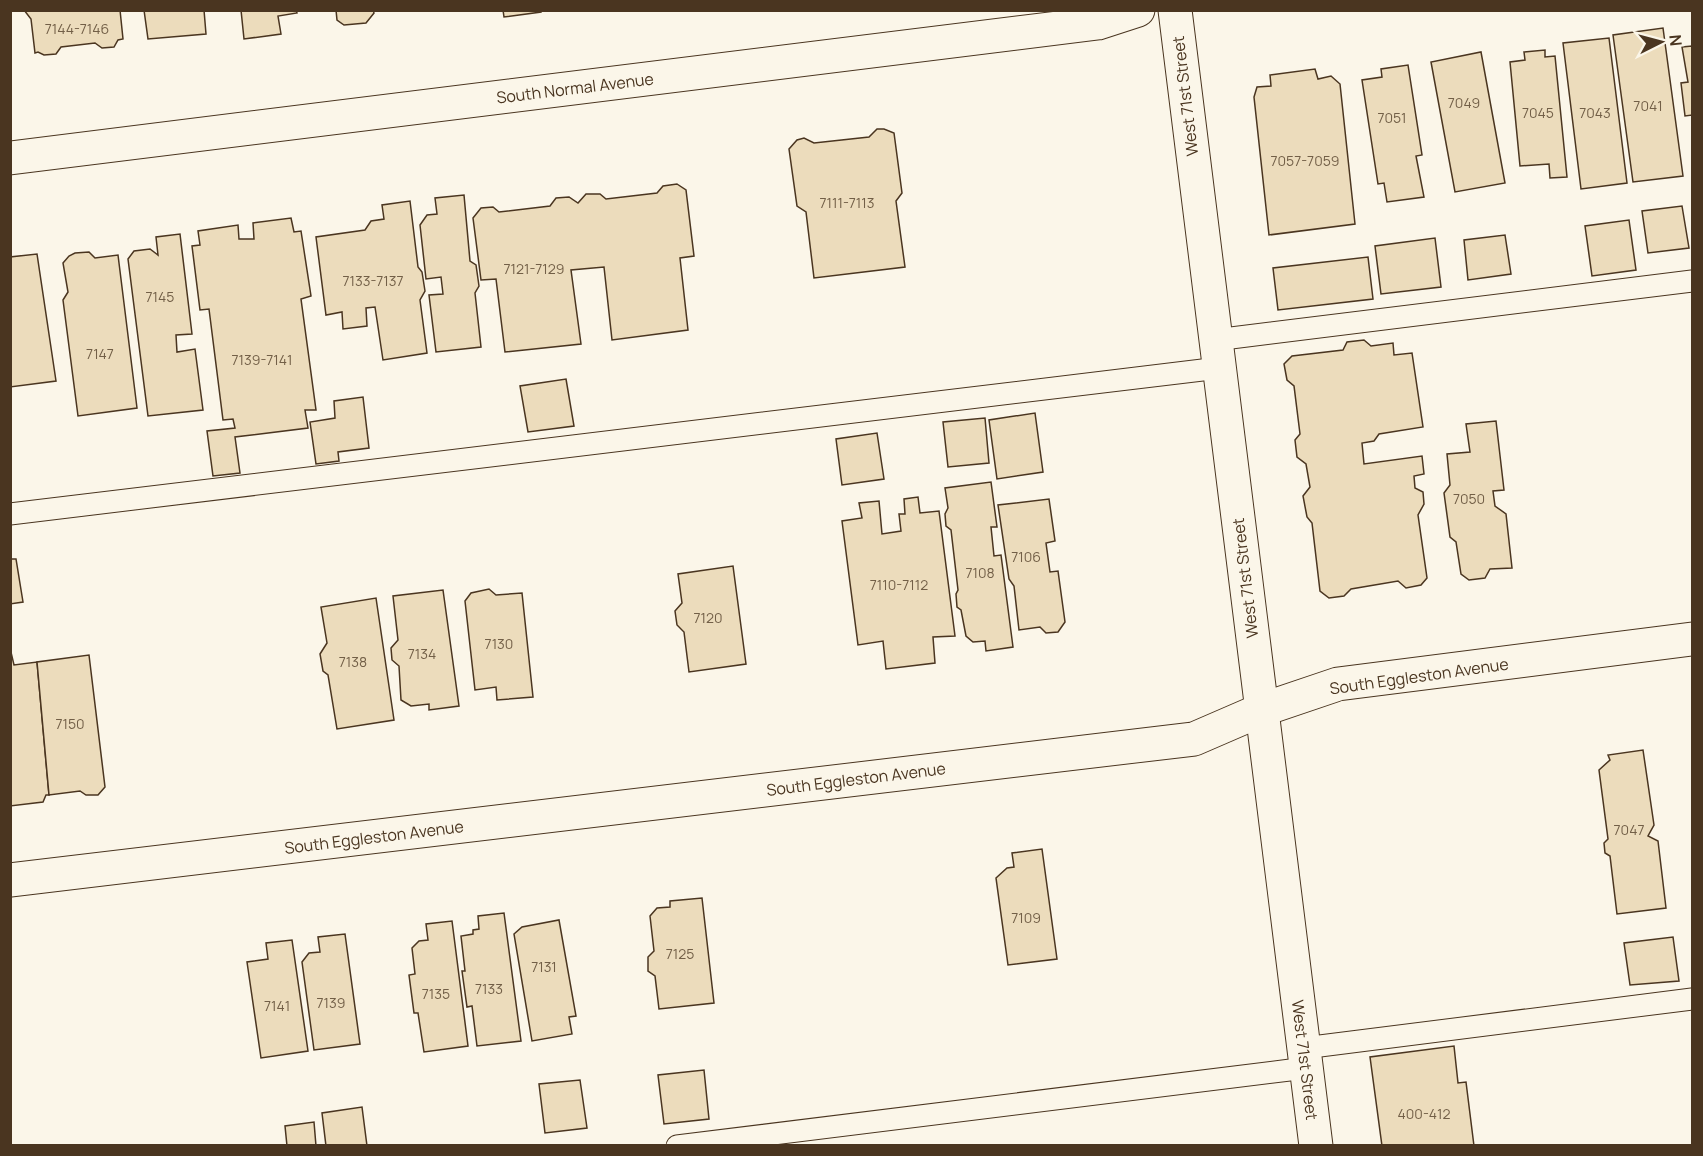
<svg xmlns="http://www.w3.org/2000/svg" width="1703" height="1156" font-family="Manrope,sans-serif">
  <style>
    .building { fill: #ecdcbc; stroke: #4a3520; stroke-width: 1.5 }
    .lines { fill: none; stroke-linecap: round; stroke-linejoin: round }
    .service-casing { stroke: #4a3520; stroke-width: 23 }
    .minor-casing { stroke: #4a3520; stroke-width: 35 }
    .secondary-casing { stroke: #4a3520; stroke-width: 35 }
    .service { stroke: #fbf6e9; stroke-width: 21 }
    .minor { stroke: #fbf6e9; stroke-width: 33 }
    .secondary { stroke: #fbf6e9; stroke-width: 33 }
    .labels { text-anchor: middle; stroke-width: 4.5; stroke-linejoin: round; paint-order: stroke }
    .number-label { font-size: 14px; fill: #725f47 }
    .street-label { font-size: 16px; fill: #4a3520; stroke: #fbf6e9 }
  </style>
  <rect width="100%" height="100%" fill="#fbf6e9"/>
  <g class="building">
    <path d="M24,10H120L123,39L118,40L114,47L102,48L95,43L61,47L56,54L44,55L38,52L35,53L31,19Z"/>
    <path d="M144,10H204L206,34L148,39Z"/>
    <path d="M241,10H296L297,13L278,16L281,34L244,39Z"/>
    <path d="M336,10H373L374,13L366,23L344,25L337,20Z"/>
    <path d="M503,10H541V12L504,17Z"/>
    <path d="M1663,28L1683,176L1633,182L1613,35Z"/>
    <path d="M1609,38L1627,183L1581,189L1563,43Z"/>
    <path d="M1692,46V119V115L1685,116L1681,83L1688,82L1682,47Z"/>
    <path d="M1545,50V57L1555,56L1567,177L1550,178L1549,164L1520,166L1510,62L1525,60L1524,52Z"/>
    <path d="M1481,52L1505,183L1455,192L1431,62Z"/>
    <path d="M1408,65L1422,155L1416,156L1424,197L1387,202L1384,183L1378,184L1362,80L1382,77L1381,69Z"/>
    <path d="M1315,69L1318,79L1331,76L1340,84L1355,224L1269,235L1254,97L1257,87L1271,86L1270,75Z"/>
    <path d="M877,129H884L894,133L902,193L896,201L905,267L814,278L806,212L797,206L789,149L797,140L804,138L814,143L869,137Z"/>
    <path d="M677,184L686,190L694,256L680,258L688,330L612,340L604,267L571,270L581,344L505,352L496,279L481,280L473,218L481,208L493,207L499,212L550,206L556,198L569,197L578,203L586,194H600L606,199L657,193L663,186Z"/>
    <path d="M464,195L470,261L476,265L479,286L475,293L481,347L436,352L429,295L443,294L441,277L426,279L420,225L427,215L437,214L435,198Z"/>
    <path d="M410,201L418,267L422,272L425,291L420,300L427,353L383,360L375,307L366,308L367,326L343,329L342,312L326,315L316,237L365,230L371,221L384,219L382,205Z"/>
    <path d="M1682,206L1689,248L1648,253L1642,211Z"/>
    <path d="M291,218L294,232L301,231L311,296L301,299L316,410H305L308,428L235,437L240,473L213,476L207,431L235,428L233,419L223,420L209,309L200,310L192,246L200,245L198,231L238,225L239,239H254L253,223Z"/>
    <path d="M1629,220L1636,270L1592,276L1585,226Z"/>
    <path d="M180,234L192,334L176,335L177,352L195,349L203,410L148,416L128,259L134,251L150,249L158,255L156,237Z"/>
    <path d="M1505,235L1511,274L1468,280L1464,240Z"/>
    <path d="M1435,238L1441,287L1381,294L1375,246Z"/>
    <path d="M89,252L95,258L118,255L137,408L78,416L63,300L68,292L63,263L69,256L75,253Z"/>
    <path d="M37,254L56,381L10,387V257Z"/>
    <path d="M1368,257L1373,299L1278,310L1273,268Z"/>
    <path d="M1364,340L1371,346L1393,343L1394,355L1412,353L1423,427L1379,434L1374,441L1362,443L1364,464L1422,456L1424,474L1414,476L1415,488L1423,492L1424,504L1418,515L1427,578L1421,585L1406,588L1398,581L1351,589L1344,596L1329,598L1320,591L1312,523L1307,517L1303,496L1310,487L1306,464L1297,457L1295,440L1300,434L1294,386L1287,380L1284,364L1292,356L1343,350L1347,342Z"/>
    <path d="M566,379L574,426L528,432L520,386Z"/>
    <path d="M363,397L369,448L338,452L339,461L316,464L310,422L335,418L334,401Z"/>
    <path d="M1035,413L1043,472L997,479L989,420Z"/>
    <path d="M985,418L989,463L948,467L943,422Z"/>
    <path d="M1496,421L1504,490L1493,491L1495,506L1506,514L1512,568L1490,569L1485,578L1469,580L1461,574L1456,542L1450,537L1444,493L1450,485L1447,454L1470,452L1466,424Z"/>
    <path d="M877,433L884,479L842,485L836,439Z"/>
    <path d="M991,482L997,527H991L994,556L1001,555L1013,647L986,651L985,641L973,642L966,636L961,610L957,607L956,594L958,590L951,530L946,526L945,514L948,508L945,488Z"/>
    <path d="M918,497L920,513L939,511L955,636L933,637L935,663L886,669L883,641L858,645L842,521L862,518L859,503L879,501L882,534L901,531L899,514H905L904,499Z"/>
    <path d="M1049,499L1055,541L1046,543L1050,572L1058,571L1065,622L1058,632L1046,633L1040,627L1019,630L1014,586L1009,579L998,505Z"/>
    <path d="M10,559H16L23,602L10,604Z"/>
    <path d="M733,566L746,664L689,672L684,632L677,625L675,611L682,603L678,574Z"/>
    <path d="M489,589L496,595L522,593L533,697L497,700L496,687L475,690L465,601L471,593Z"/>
    <path d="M443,590L459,706L429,710V704L411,706L401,700L399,666L392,660L391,648L398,640L393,596Z"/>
    <path d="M376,598L394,720L337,729L328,675L323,671L320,654L327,643L321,607Z"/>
    <path d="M10,648L14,665L37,662L49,795H46L43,802L10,806Z"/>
    <path d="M89,655L105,787L98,795H86L80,791L49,795L37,662Z"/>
    <path d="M1643,750L1654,825L1648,836L1658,841L1666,908L1617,914L1610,856L1605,853L1604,843L1608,839L1599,770L1610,760L1608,755Z"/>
    <path d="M1042,849L1057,959L1008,965L996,878L1007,868L1014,867L1012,853Z"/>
    <path d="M702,898L714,1003L659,1009L655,976L648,971V957L654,951L650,916L657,908L670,907V901Z"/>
    <path d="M504,913L521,1041L477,1046L472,1006L467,1007L462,971H465L461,936L473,934V930L479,929L478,916Z"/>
    <path d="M559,920L576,1016L569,1017L572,1034L532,1041L514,934L522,927Z"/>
    <path d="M452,921L468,1046L424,1052L418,1013H414L409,975L415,974L412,948L419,941L428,940L426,924Z"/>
    <path d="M345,934L360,1044L314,1050L302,962L309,953L320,952L318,937Z"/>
    <path d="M1673,937L1679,981L1630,985L1624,943Z"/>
    <path d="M292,940L308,1051L261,1058L247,962L268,959L266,943Z"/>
    <path d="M1454,1046L1458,1083L1466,1082L1474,1146H1382L1370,1057Z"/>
    <path d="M704,1070L709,1119L664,1124L658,1075Z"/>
    <path d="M580,1080L587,1128L545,1133L539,1084Z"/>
    <path d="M362,1107L367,1146H326L322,1113Z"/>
    <path d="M314,1122L316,1146H287L285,1126Z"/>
  </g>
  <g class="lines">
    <defs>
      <g id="service">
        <path d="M1215,340L1692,281"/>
        <path d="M10,514L1219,368"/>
        <path d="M1304,1048L1692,999"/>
        <path d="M677,1146L1306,1068"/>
      </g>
      <g id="minor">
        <path d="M10,158L1098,23L1138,10"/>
        <path d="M10,880L1194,739L1261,710L1338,684L1692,639"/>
      </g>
      <path id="secondary" d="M1175,10L1316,1146"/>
    </defs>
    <use href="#service" class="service-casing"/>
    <use href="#minor" class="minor-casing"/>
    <use href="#secondary" class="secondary-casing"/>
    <use href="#service" class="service"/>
    <use href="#minor" class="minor"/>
    <use href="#secondary" class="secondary"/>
  </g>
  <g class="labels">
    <g class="number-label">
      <text x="77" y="34">7144-7146</text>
      <text x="1464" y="108">7049</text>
      <text x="1648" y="111">7041</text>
      <text x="1538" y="118">7045</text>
      <text x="1595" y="118">7043</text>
      <text x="1392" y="123">7051</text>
      <text x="1305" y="166">7057-7059</text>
      <text x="847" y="208">7111-7113</text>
      <text x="534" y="274">7121-7129</text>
      <text x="373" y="286">7133-7137</text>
      <text x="160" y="302">7145</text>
      <text x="100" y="359">7147</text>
      <text x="262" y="365">7139-7141</text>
      <text x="1469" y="504">7050</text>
      <text x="1026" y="562">7106</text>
      <text x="980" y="578">7108</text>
      <text x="899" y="590">7110-7112</text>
      <text x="708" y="623">7120</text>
      <text x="499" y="649">7130</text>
      <text x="422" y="659">7134</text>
      <text x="353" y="667">7138</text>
      <text x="70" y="729">7150</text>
      <text x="1629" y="835">7047</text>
      <text x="1026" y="923">7109</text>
      <text x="680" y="959">7125</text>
      <text x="544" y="972">7131</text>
      <text x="489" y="994">7133</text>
      <text x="436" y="999">7135</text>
      <text x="331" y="1008">7139</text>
      <text x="277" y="1011">7141</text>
      <text x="1424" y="1119">400-412</text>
    </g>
    <g class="street-label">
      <text transform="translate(575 88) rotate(-7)" y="6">South Normal Avenue</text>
      <text transform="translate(1185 96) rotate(-97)" y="6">West 71st Street</text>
      <text transform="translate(1245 578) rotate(-97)" y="6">West 71st Street</text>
      <text transform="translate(1419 676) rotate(-8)" y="6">South Eggleston Avenue</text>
      <text transform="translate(856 779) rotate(-7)" y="6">South Eggleston Avenue</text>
      <text transform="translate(374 837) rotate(-7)" y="6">South Eggleston Avenue</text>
      <text transform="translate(1305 1060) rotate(83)" y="6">West 71st Street</text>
    </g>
  </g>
  <rect width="1703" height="1156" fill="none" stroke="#4a3520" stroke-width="24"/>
  <g transform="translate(1661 42) rotate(84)" stroke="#fbf6e9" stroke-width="4.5" paint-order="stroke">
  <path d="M0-4.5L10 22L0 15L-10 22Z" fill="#4a3520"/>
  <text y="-9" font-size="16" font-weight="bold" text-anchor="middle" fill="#4a3520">N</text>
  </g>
</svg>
